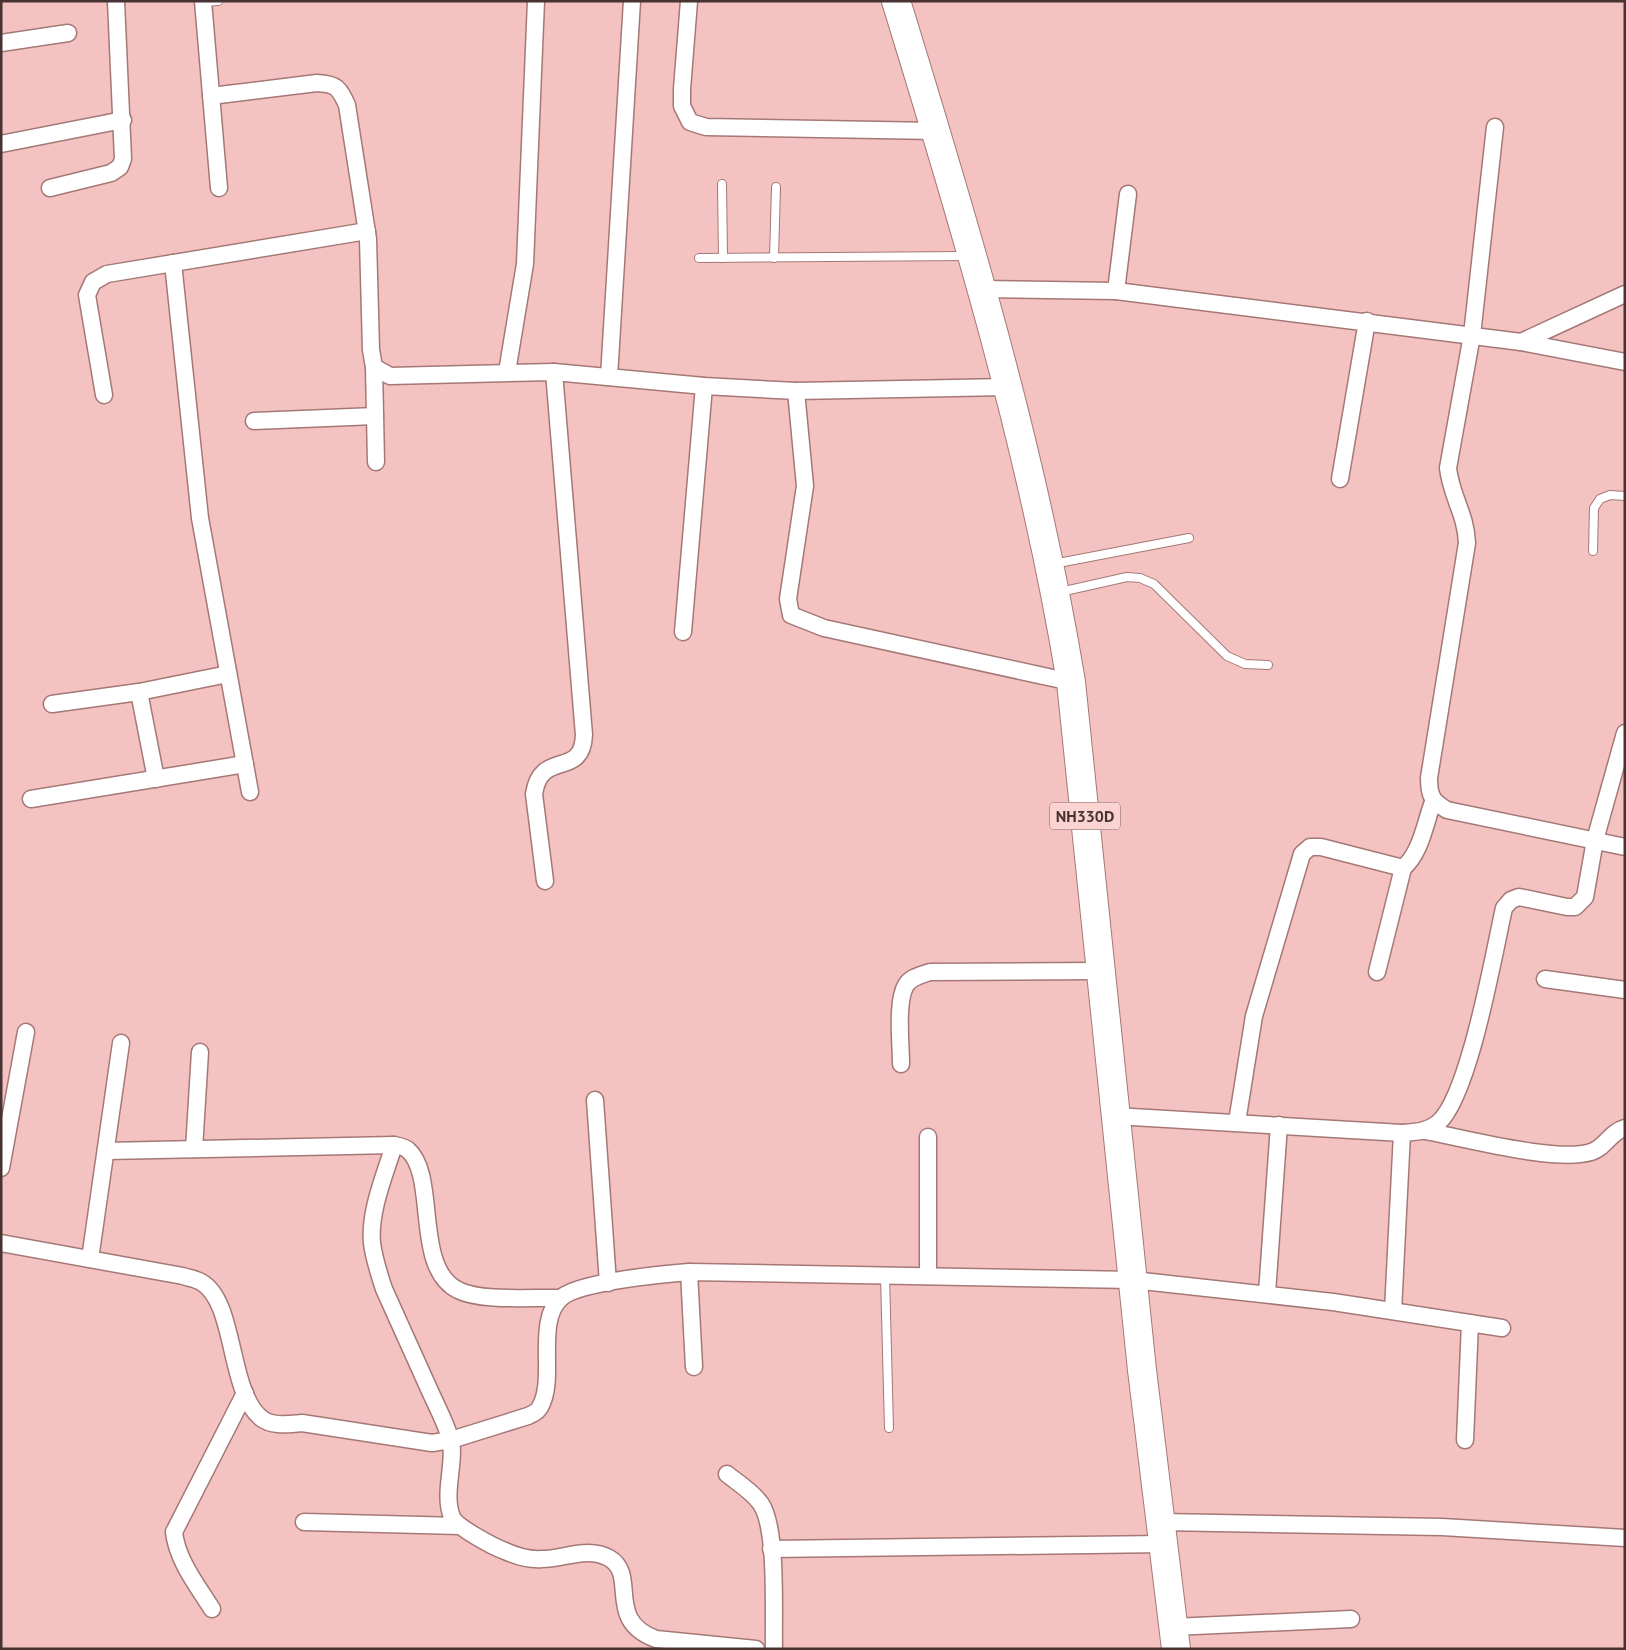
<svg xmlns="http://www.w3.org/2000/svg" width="1626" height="1650" font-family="'PT Sans',sans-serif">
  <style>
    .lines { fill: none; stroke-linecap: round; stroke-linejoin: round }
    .lane-casing { stroke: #a47876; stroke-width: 10 }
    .street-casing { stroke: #a47876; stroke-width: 19 }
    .highway-casing { stroke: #a47876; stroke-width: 30 }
    .lane { stroke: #fff; stroke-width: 8 }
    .street { stroke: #fff; stroke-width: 16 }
    .highway { stroke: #fff; stroke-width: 28 }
    .labels { text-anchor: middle; stroke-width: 4; stroke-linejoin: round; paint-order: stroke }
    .shield { fill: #fbd3d1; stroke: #7c6362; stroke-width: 1 }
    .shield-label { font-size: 16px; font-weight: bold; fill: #463332 }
  </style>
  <rect width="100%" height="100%" fill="#f4c3c1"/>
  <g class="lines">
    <defs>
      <g id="lane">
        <path d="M203,2L218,1"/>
        <path d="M722,184L723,258"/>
        <path d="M699,258L967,256"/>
        <path d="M774,258L776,187"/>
        <path d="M1593,551L1594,508L1600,499L1610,495L1625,496"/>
        <path d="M1053,564L1189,538"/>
        <path d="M1060,592L1127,577L1140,578L1154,584L1227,656L1245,664L1268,665"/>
        <path d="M885,1275L889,1428"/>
      </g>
      <g id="street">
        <path d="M203,1L219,188"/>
        <path d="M689,1L682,89V106L690,122L706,127L936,131"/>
        <path d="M1,43L68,33"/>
        <path d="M211,96L317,83C337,84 339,88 347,105L368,239L371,350L374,367L390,376L554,372L704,386L796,391L1007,387"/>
        <path d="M1495,127L1472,335L1448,468C1451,496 1466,514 1467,543L1429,778C1429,796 1432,801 1447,810L1625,847"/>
        <path d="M1,144L123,120"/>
        <path d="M50,188L111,173L120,167L123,159L116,1"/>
        <path d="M173,263L200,518L250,792"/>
        <path d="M981,289L1116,291L1521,342L1625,362"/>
        <path d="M1116,291L1128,194"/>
        <path d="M1521,342L1625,294"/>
        <path d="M374,367L376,462"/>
        <path d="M507,372L525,264L536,1"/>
        <path d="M609,377L632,1"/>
        <path d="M796,391L805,486L788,599L791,615L824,628L1071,682"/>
        <path d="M104,395L87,295L93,282L107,274L367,231"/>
        <path d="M254,421L375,416"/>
        <path d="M1340,479L1367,321"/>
        <path d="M683,632L704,386"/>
        <path d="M139,692L156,779"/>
        <path d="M52,704L139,692L228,674"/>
        <path d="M31,799L245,764"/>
        <path d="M545,881L534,794C541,748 582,780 584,735L554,372"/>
        <path d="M1377,972L1403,868"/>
        <path d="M1545,979L1625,990"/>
        <path d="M901,1064C901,1044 896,1001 906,985C911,977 921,975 930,972L1101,971"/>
        <path d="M595,1100L608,1283"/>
        <path d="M1115,1116L1402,1133C1415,1132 1427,1132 1438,1123C1469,1097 1494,953 1504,908L1511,900L1519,897L1567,907H1575L1585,897L1595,840L1625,733"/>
        <path d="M1237,1122L1254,1016L1302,854L1310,847H1321L1403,868C1421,853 1425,823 1433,802"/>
        <path d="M1425,1131C1464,1138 1557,1163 1591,1152C1605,1148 1610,1132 1625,1128"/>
        <path d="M928,1137V1276"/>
        <path d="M394,1145C385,1175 369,1211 372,1243C374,1259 379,1274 384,1289C399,1322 414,1356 429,1389C436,1405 445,1421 450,1438C457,1459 442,1493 452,1517C456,1527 494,1547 505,1551C516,1556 529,1560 542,1559C564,1559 588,1546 609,1558C639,1575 604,1620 656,1639L756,1649"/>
        <path d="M194,1149L200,1052"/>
        <path d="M106,1151L394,1145C399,1146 405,1147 408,1150C438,1176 413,1268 458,1290C481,1302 534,1297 561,1298"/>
        <path d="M1,1168L26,1032"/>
        <path d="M1,1243L183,1276C188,1278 196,1279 201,1282C236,1301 228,1391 261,1418C272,1427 289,1424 302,1423L432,1443L451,1440L528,1416C532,1414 538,1412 540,1407C557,1379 534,1320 562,1297C581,1282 662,1274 689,1272L1133,1280L1333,1302L1502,1328"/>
        <path d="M90,1259L121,1043"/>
        <path d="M689,1272L694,1367"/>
        <path d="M1267,1293L1279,1125"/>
        <path d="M1393,1311L1402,1133"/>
        <path d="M1465,1440L1470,1323"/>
        <path d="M727,1474C738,1483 753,1492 761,1504C778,1529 773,1617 774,1649"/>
        <path d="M304,1522L460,1526"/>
        <path d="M1161,1522L1442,1527L1625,1538"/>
        <path d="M771,1549L1163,1544"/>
        <path d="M212,1609C197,1585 177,1560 174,1532L245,1393"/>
        <path d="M1173,1627L1351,1619"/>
      </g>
      <path id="highway" d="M896,1C965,225 1033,451 1071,682L1142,1370L1176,1649"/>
    </defs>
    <use href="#lane" class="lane-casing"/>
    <use href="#street" class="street-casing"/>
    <use href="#highway" class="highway-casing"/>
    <use href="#lane" class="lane"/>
    <use href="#street" class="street"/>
    <use href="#highway" class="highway"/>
  </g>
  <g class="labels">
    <rect class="shield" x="1050" y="802.5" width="70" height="27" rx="4"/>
    <g class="shield-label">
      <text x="1085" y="822">NH330D</text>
    </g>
  </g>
  <rect width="1626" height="1650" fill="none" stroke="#463332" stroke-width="5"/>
</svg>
